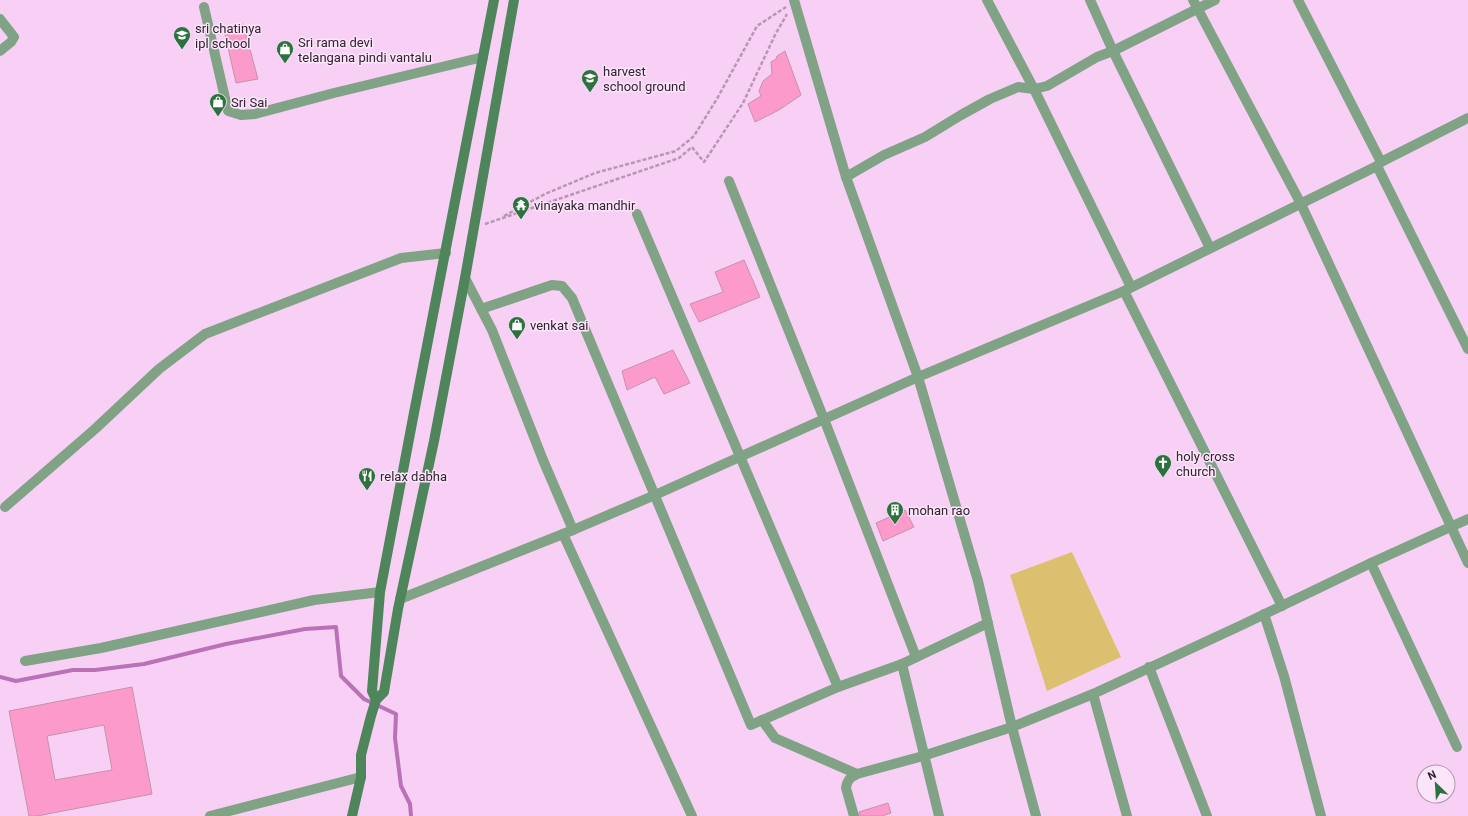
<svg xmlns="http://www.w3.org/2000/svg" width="1468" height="816" font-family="Roboto,sans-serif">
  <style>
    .green { fill: #ddbf70 }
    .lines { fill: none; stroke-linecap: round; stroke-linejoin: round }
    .stream { stroke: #ba71b6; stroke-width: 4 }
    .building { fill: #fc9bcb; stroke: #c393a9; fill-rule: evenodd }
    .path { stroke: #b797b4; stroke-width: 2.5; stroke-dasharray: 4 2; stroke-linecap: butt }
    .street { stroke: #80a385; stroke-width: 10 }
    .secondary { stroke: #4f855a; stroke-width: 10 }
    .labels { text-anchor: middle; stroke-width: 3; stroke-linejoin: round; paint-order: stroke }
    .poi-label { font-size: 13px; fill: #322330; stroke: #fce4fa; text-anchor: start }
  </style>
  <rect width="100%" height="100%" fill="#f9d0f5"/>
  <path class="green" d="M1072,552L1121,657L1047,691L1010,575Z"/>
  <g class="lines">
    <path class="stream" d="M0,677L16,681L73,670H95L144,664L226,644L305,629L336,627L341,676L364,699L396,714L395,738L401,786L410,804L411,816"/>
  </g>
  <g class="building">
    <path d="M243,24L258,79L236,83L224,30Z"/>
    <path d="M785,51L801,95L779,110L755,122L748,104L761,96L759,91L763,81L772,74L771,62L776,59L777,56Z"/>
    <path d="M744,260L760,297L699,322L690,304L723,292L715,272Z"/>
    <path d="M673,350L690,383L664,394L655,377L627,390L622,371Z"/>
    <path d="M905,510L914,527L883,541L876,523Z"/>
    <path d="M132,687L152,794L37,816H29L9,711ZM104,725L112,770L55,780L47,736Z"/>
    <path d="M888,803L891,813L882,816H860L859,812Z"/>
  </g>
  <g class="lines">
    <g class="path">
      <path d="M504,216L545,194L595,173L676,151L694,136L718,97L757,26L786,7"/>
      <path d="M485,224L679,158L692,147L704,162L743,103L775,35L787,14"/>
    </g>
    <g class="street">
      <path d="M794,0L846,177L918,377L978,581L1012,727L1036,816"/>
      <path d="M987,0L1034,89L1131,287"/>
      <path d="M1090,0L1113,51L1210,248"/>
      <path d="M1193,0L1301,204L1468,563"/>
      <path d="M1298,0L1381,162"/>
      <path d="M204,7L228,111L241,115L255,114L334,93L483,57"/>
      <path d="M0,19L14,37L11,42L0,51"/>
      <path d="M1377,166L1468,349"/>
      <path d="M846,177L884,155L925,137L961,115L990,99L1018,87L1034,89L1047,86L1097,57L1113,51L1215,0"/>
      <path d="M729,181L824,419L916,657"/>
      <path d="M637,214L838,687"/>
      <path d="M465,278L492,330L543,460L573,530"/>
      <path d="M1124,291L1282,606"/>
      <path d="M481,309L552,285L562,286L572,298L751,725L838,687L902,664L988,623"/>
      <path d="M5,507L95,429L159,369L205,334L401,258L446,253"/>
      <path d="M563,534L692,816"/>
      <path d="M1371,563L1457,747"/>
      <path d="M400,599L573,530L655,495L918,377L1124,291L1377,166L1381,162L1468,118"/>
      <path d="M1264,614L1284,676L1321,816"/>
      <path d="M25,661L101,648L314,600L380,592"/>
      <path d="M902,664L939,816"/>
      <path d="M1149,667L1207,816"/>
      <path d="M1093,694L1127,816"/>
      <path d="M762,720L775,738L857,774"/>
      <path d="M210,816L361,777"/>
      <path d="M854,816L846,788C847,780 850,778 857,774L923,756L1012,727L1093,694L1244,624L1371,563L1468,519"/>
    </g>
    <g class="secondary">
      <path d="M376,700L372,691L380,592L413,418L494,0"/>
      <path d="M352,816L361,777V755L371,716L376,700L384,692L398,609L434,441L465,278L514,0"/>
    </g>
  </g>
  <defs>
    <symbol id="school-pin" viewBox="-11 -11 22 30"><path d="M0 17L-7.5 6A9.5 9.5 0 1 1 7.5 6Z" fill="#2c723e" stroke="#fce4fa"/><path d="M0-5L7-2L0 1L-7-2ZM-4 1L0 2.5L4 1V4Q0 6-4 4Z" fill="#fff"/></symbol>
    <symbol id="shop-pin" viewBox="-11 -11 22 30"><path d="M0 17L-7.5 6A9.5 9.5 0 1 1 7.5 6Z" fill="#2c723e" stroke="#fce4fa"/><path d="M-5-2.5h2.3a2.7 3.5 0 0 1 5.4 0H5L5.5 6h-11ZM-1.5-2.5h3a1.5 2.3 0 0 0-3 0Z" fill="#fff"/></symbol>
    <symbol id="temple-pin" viewBox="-11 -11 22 30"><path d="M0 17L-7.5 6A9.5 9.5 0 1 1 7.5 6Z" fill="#2c723e" stroke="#fce4fa"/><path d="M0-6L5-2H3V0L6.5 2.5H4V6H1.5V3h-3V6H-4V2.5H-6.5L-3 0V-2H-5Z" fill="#fff"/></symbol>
    <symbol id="church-pin" viewBox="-11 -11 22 30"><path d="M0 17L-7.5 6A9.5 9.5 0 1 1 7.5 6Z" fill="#2c723e" stroke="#fce4fa"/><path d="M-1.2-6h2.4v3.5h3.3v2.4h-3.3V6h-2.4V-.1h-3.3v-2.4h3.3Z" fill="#fff"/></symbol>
    <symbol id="restaurant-pin" viewBox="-11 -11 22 30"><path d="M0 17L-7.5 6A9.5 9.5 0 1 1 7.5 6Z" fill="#2c723e" stroke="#fce4fa"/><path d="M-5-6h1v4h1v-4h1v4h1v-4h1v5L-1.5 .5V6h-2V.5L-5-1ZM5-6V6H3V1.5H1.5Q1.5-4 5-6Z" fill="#fff"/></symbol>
    <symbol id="building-pin" viewBox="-11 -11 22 30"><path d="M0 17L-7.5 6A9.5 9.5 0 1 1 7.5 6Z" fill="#2c723e" stroke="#fce4fa"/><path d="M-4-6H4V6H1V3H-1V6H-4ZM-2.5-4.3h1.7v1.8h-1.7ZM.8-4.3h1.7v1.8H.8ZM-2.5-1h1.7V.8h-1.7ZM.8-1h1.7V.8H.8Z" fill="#fff"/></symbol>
  </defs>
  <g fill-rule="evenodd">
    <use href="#school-pin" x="172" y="25" width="20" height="27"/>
    <use href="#shop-pin" x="275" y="39" width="20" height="27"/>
    <use href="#school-pin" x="580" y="68" width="20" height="27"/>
    <use href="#shop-pin" x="208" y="92" width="20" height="27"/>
    <use href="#temple-pin" x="511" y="195" width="20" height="27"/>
    <use href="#shop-pin" x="507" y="315" width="20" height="27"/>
    <use href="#church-pin" x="1153" y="453" width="20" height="27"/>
    <use href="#restaurant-pin" x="357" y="466" width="20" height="27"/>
    <use href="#building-pin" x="885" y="500" width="20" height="27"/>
  </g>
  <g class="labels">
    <g class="poi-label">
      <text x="195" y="33">sri chatinya<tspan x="195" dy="15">ipl school</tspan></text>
      <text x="298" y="47">Sri rama devi<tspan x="298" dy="15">telangana pindi vantalu</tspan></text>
      <text x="603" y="76">harvest<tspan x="603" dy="15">school ground</tspan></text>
      <text x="231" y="107">Sri Sai</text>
      <text x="534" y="210">vinayaka mandhir</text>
      <text x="530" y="330">venkat sai</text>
      <text x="1176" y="461">holy cross<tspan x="1176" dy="15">church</tspan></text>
      <text x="380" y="481">relax dabha</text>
      <text x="908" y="515">mohan rao</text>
    </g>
  </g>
  <g transform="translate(1436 784) rotate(335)"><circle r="19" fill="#fce4fa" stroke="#ab97a9"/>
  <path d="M0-3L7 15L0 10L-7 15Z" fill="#2c723e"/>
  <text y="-6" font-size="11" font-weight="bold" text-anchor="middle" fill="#322330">N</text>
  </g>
</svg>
